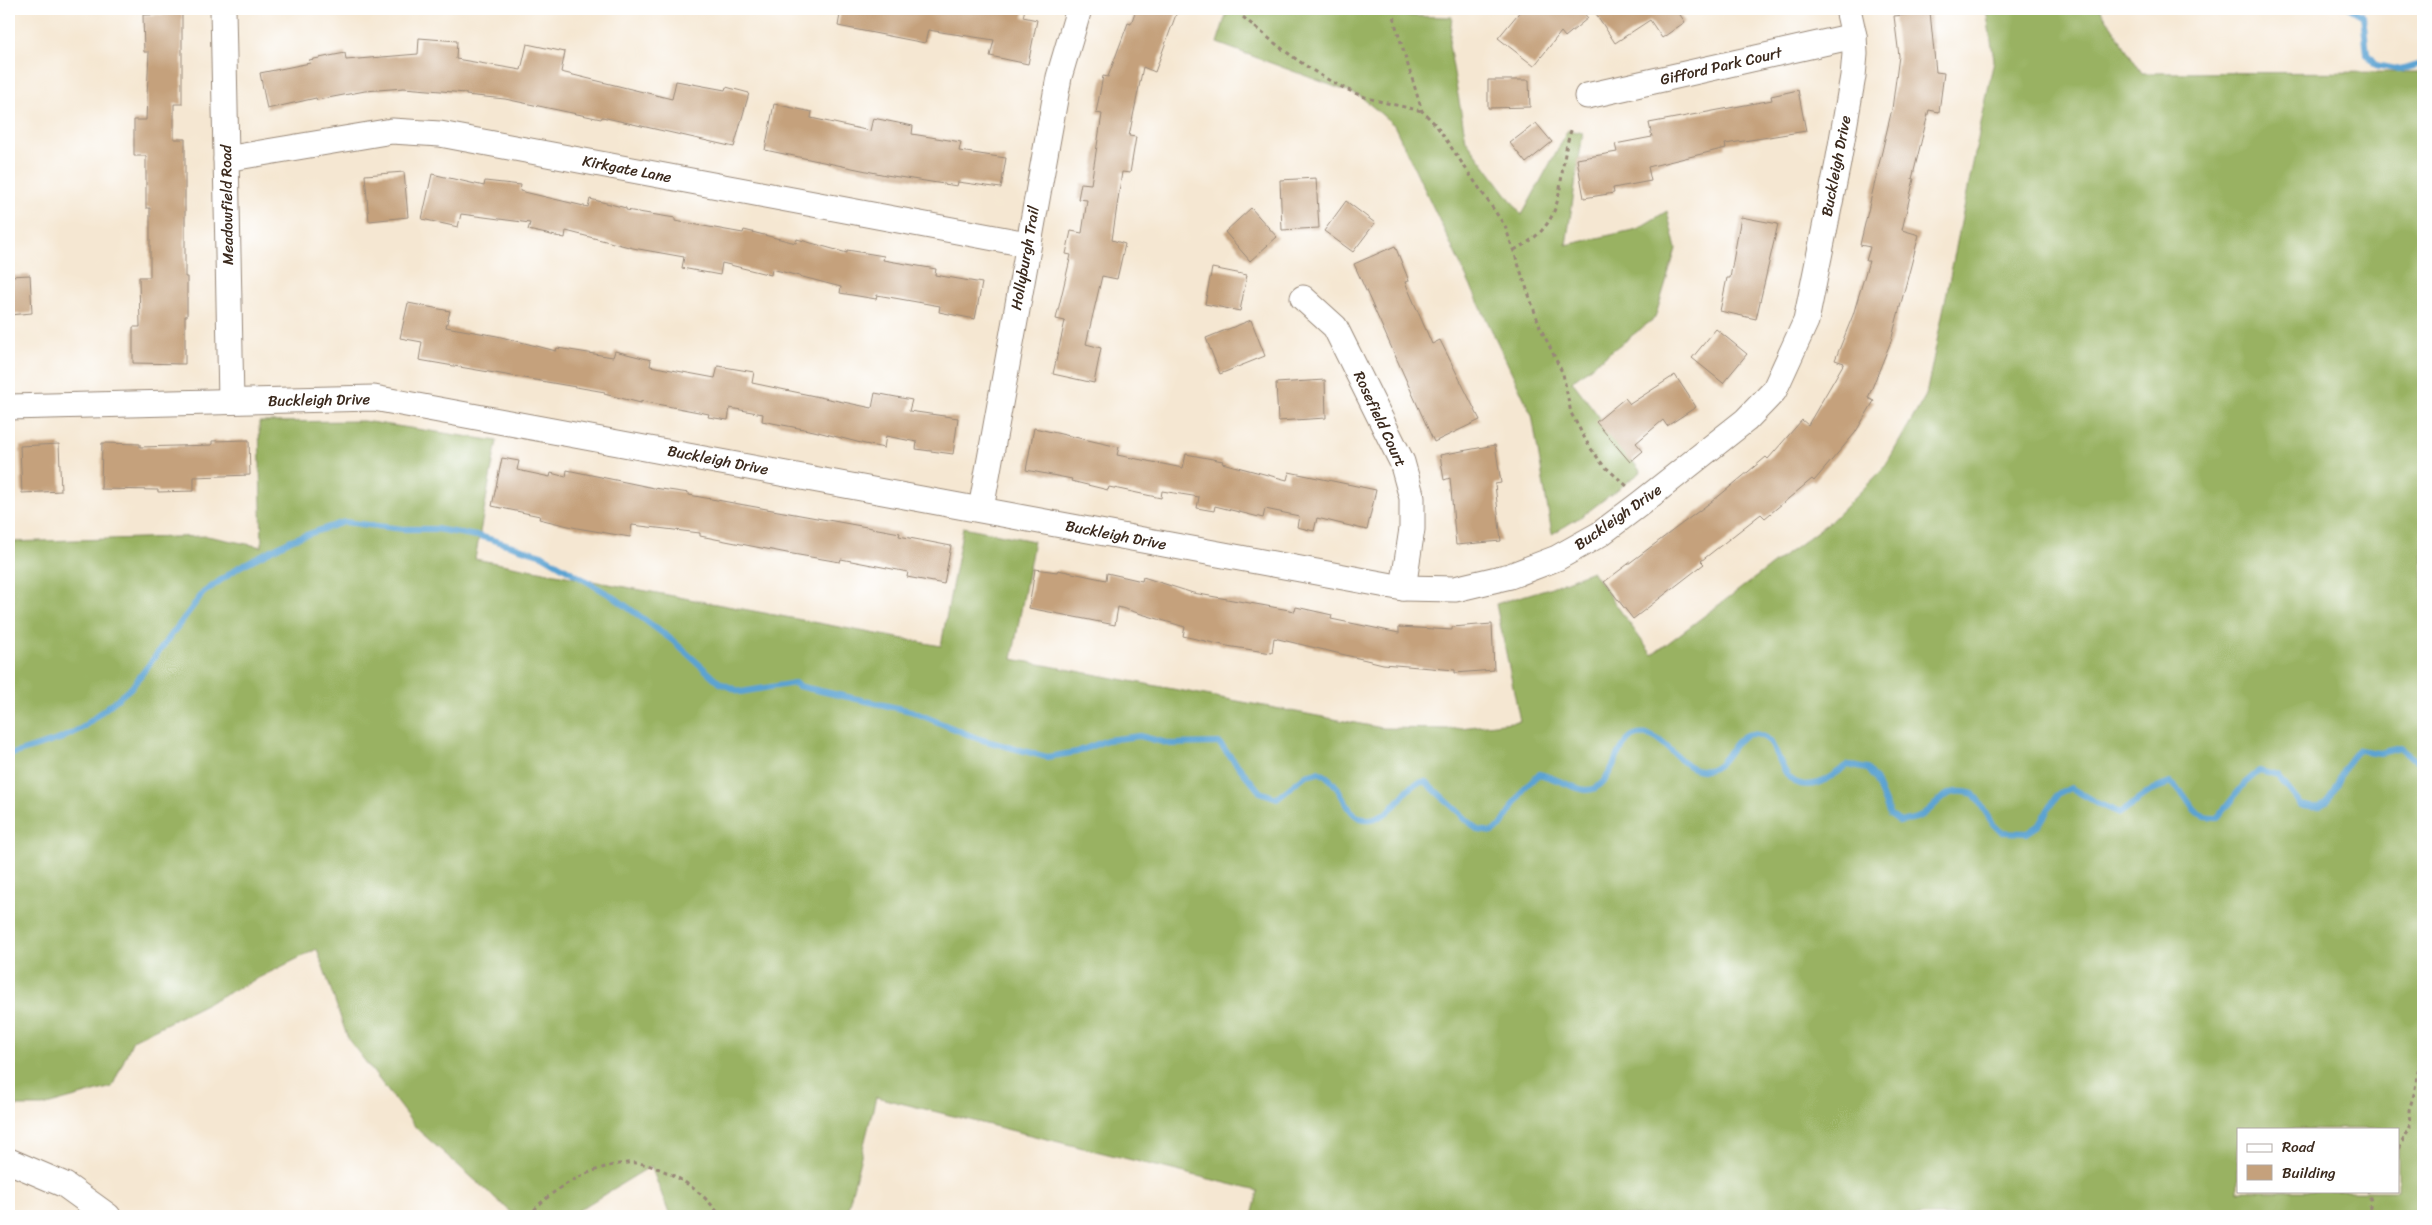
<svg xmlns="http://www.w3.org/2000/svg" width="2432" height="1225" font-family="Sriracha,sans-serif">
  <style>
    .forest { fill: #99b262; stroke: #6a6e40; fill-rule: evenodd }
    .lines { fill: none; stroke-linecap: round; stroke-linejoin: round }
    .stream { stroke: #5ba3d2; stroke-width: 6 }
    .building { fill: #c5a17c }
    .street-casing { stroke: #988878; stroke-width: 27 }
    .path { stroke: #988878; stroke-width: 3; stroke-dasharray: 4 4; stroke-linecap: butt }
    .street { stroke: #fff; stroke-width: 25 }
    .labels { text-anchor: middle; stroke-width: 4; stroke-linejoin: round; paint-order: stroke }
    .street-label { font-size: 15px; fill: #3b2a1e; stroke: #fff }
  </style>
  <rect width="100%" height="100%" fill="#fff"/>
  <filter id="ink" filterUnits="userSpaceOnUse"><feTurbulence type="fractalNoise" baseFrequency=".02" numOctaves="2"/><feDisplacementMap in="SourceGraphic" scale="10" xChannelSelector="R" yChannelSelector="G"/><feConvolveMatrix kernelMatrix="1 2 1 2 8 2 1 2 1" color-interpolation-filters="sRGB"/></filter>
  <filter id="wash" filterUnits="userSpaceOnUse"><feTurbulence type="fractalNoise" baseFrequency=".0096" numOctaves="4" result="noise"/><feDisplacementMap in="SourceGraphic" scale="20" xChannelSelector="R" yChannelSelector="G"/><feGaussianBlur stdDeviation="1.12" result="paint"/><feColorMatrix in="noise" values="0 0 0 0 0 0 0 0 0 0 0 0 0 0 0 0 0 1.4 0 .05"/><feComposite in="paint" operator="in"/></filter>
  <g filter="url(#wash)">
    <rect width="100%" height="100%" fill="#f5e7d2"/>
    <g class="forest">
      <path d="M1228,9H1405V16L1452,17L1449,45L1466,140L1522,215L1568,130L1583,133L1566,245L1637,229L1667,211L1676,249L1655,318L1572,381L1641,472L1582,516L1552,534L1532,415L1394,125L1360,96L1217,43Z"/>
      <path d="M1986,9H2100L2142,73L2423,72V1216H1252L1258,1191L876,1097L846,1216H670L651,1166L569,1216H519L511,1212L417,1129L348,1039L317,949L133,1040L112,1087L43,1106H9V542L207,536L262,547L259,422L363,421L497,441L475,559L941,646L963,527L1034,541L1012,659L1382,728L1452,729L1520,721L1496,604L1549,588L1592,571L1652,655L1832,520L1884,468L1926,395L1994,60ZM2238,1129H2398V1191H2238Z"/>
    </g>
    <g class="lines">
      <g class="stream">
        <path d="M2351,9L2363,16L2367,54L2376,65L2400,70L2423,63"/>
        <path d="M9,755L60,739L82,728L132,687L203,593L239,567L291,540L344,522L403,529H436L483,537L542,555L615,598L672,640L720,683L741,692L795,683L798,686L911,711L979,739L1047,757L1077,752L1107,740L1140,736L1170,744L1219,743L1260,792L1277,798L1306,775L1318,772C1346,782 1343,822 1370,819C1380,818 1386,814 1393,807C1404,797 1409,781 1426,782L1478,830L1492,832L1501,826L1525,787L1539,774C1553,777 1577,790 1586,790C1615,790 1614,739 1638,735C1667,730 1677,773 1707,770C1729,767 1731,734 1753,734C1788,735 1771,796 1819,783C1828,780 1839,771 1848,765L1867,769L1875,779L1890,815L1900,822C1908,820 1916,819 1923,815C1943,800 1945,786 1974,794L1993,824L2001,832L2027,833L2039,825L2057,795L2071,788L2099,804L2120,813L2152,790L2170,783C2194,796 2185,818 2218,817L2245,783L2259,771L2278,776L2301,805C2305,806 2312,808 2317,807C2338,800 2340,763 2359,750L2380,753L2400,748L2423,766"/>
      </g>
    </g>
    <g id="blocks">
      <g class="building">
        <path d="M841,9H1025L1023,17L1037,20L1028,64L990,56L994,40L928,30L925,43L838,26Z"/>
        <path d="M1136,9H1178L1155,72L1143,67L1129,136L1136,137L1130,173L1122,172L1112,240L1125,244L1117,279L1102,276L1086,344L1101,348L1094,383L1053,374L1065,321L1056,319L1071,255L1066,254L1071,231L1082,233L1087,200L1078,199L1081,183L1091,184L1102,114L1096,113L1103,76L1108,77L1128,23L1131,24Z"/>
        <path d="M1522,9H1580L1588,18L1565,37L1561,32L1534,66L1498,38Z"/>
        <path d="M1593,9H1676L1685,22L1662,38L1650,20L1615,43Z"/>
        <path d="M1930,12L1936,72L1944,73L1939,112L1929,110L1912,179H1914L1902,230L1919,235L1891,341L1868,398L1874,401L1855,433L1814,481L1812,479L1765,518L1761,514L1701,561L1704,564L1633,619L1604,582L1719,496L1766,457L1768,459L1802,420L1808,425L1844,363L1835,360L1853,315L1869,261H1866L1870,247L1860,245L1892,109L1899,56L1894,16Z"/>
        <path d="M182,14V104H174V139H185V277H187V316H185V364L133,363V327H140L139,277H150V208H146V156H134V120H146L149,52H144L143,15Z"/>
        <path d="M419,38L457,41L456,59L521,70L527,44L565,52L561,72L672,99L676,81L725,90L726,87L749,93L734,147L602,117L601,119L505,99L466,95V93L404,88L365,91L317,100L316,98L267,109L260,73L310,63L309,60L345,53L346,60L418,54Z"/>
        <path d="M1488,80H1529L1530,107L1488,108Z"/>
        <path d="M1798,90L1806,131L1725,144L1726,148L1648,167L1651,181L1613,188L1614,193L1584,198L1577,159L1617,152L1615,144L1652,137L1649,123L1772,100L1771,96Z"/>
        <path d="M774,104L812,112L811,118L870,131L873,118L913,126L912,134L961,142L959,151L1006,158L1001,188L958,182L957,186L886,175L765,150Z"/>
        <path d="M1536,123L1552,142L1526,163L1510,143Z"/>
        <path d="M404,172L408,217L369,221L365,175Z"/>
        <path d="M432,174L484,186L485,181L521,185L520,191L588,207L590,199L626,208V210L675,218V221L743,233L744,230L796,243L797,239L847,253V250L884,256L883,260L936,269L935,275L982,283L975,319L939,312L940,306L877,295L876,299L840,293L841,287L772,269L771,275L722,263L720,275L682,268L684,257L633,248L566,231L565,238L528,230L530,223L461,214L458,227L422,219Z"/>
        <path d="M1316,178L1319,228L1282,230L1280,180Z"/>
        <path d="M1346,201L1375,223L1353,252L1324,231Z"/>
        <path d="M1251,208L1277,237L1250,261L1225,232Z"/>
        <path d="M1741,217L1778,224L1756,319L1720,311L1727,278H1730Z"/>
        <path d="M1395,246L1409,281L1405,282L1432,344L1440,340L1480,420L1434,442L1354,264Z"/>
        <path d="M1212,268L1247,275L1240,311L1205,304Z"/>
        <path d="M30,275L32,313L9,315V276Z"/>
        <path d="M408,303L450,311L446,327L497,336L556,351L557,348L613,357L615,351L651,360L650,366L715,378L718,366L754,372L752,383L872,408L875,393L912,400L909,411L958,418L953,454L916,449L917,442L886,436L884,448L865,444L814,431L762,421L763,414L730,408L728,420L708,417L709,414L641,401V403L604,394L605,392L419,360L422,342L400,338Z"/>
        <path d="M1251,320L1265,356L1220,374L1206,338Z"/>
        <path d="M1716,329L1747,354L1723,383L1692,358Z"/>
        <path d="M1675,375L1696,407L1667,426L1663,420L1636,443L1643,451L1630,462L1596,422L1625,398L1630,404Z"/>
        <path d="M1325,380L1326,418L1278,421L1276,383Z"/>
        <path d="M1034,428L1119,447L1117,455L1183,468L1186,454L1223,461L1222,463L1287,480L1289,472L1376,490L1367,530L1317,518L1314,531L1297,527L1299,516L1265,509L1263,518L1215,506L1214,511L1197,508L1199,497L1162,491L1161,498L1109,487L1108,490L1071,481L1072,479L1026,470Z"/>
        <path d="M249,440L250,475L194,477V491L158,492V490L101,489L102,443L140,444V447L212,445V441Z"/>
        <path d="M59,444L61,491L22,493L20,446Z"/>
        <path d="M1495,445L1501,483L1495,484L1501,541L1456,545L1450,478L1444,480L1440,455Z"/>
        <path d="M502,458L519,461L517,470L550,477L551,473L566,477L567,470L654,488L689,493V495L900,533L899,536L951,546L944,584L907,577L908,572L841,559L840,562L787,553L700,536V533L632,525L630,537L577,528L539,519L540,516L492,506Z"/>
        <path d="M1035,569L1057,572L1058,570L1106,580L1107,573L1142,581L1143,577L1193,593L1295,611L1296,607L1332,615L1331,619L1399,633V627L1452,630V627L1492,624L1494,670L1455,673V670L1383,664L1274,638L1272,653L1227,646L1183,636L1185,627L1118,607L1115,625L1029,608Z"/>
      </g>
    </g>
  </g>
  <g filter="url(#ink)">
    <use href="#blocks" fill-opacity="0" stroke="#988878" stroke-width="1"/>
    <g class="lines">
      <defs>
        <g id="street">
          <path d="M223,9L231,401"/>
          <path d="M1587,96L1854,36"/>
          <path d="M226,159L392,131L440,134L1027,244"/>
          <path d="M1303,298L1335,327L1402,462L1412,498V529L1403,588"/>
          <path d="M9,407L374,398L1403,588L1455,589L1510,576L1557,558L1600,534L1641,503L1746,420L1774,391L1806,321L1838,163L1853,76L1855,54L1854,36L1848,9"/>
          <path d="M981,509L1059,77L1079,9"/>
          <path d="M9,1161L65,1185L108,1216"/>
        </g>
      </defs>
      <use href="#street" class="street-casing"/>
      <g class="path">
        <path d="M1243,9V17C1280,48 1319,80 1365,97C1383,103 1403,106 1421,111"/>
        <path d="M1394,9L1395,23L1422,111L1436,125L1505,226L1540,327L1563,374L1571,413L1589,446L1603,465L1627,486"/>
        <path d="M1514,250C1574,221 1553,178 1572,128"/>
        <path d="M2398,1149L2410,1128L2409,1110L2414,1094L2423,1043"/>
        <path d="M529,1216C551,1188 592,1166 627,1163C658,1160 705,1191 720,1216"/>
        <path d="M2368,1216L2371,1201L2368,1191"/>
      </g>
      <use href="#street" class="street"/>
    </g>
  </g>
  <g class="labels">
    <g class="street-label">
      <text transform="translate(1721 66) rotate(-13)" y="5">Gifford Park Court</text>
      <text transform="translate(1836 166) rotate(-79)" y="5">Buckleigh Drive</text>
      <text transform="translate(627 169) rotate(11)" y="5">Kirkgate Lane</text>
      <text transform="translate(227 205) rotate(-91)" y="5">Meadowfield Road</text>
      <text transform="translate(1025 258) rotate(-80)" y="5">Hollyburgh Trail</text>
      <text transform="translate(319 400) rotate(-1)" y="5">Buckleigh Drive</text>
      <text transform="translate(1380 419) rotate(65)" y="5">Rosefield Court</text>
      <text transform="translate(718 460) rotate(11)" y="5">Buckleigh Drive</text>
      <text transform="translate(1618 517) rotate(-35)" y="5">Buckleigh Drive</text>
      <text transform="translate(1116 535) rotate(11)" y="5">Buckleigh Drive</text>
    </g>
  </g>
  <rect width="2432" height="1225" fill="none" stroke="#fff" stroke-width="30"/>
  <rect x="2237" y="1128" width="162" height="65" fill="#ffffff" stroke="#b1aaa5"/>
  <rect x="2247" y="1144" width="25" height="8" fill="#ffffff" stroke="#b1aaa5"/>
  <text x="2282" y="1152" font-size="15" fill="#3b2a1e">Road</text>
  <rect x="2247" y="1165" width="25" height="15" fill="#c5a17c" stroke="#b1aaa5"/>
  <text x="2282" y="1178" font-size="15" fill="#3b2a1e">Building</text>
</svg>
